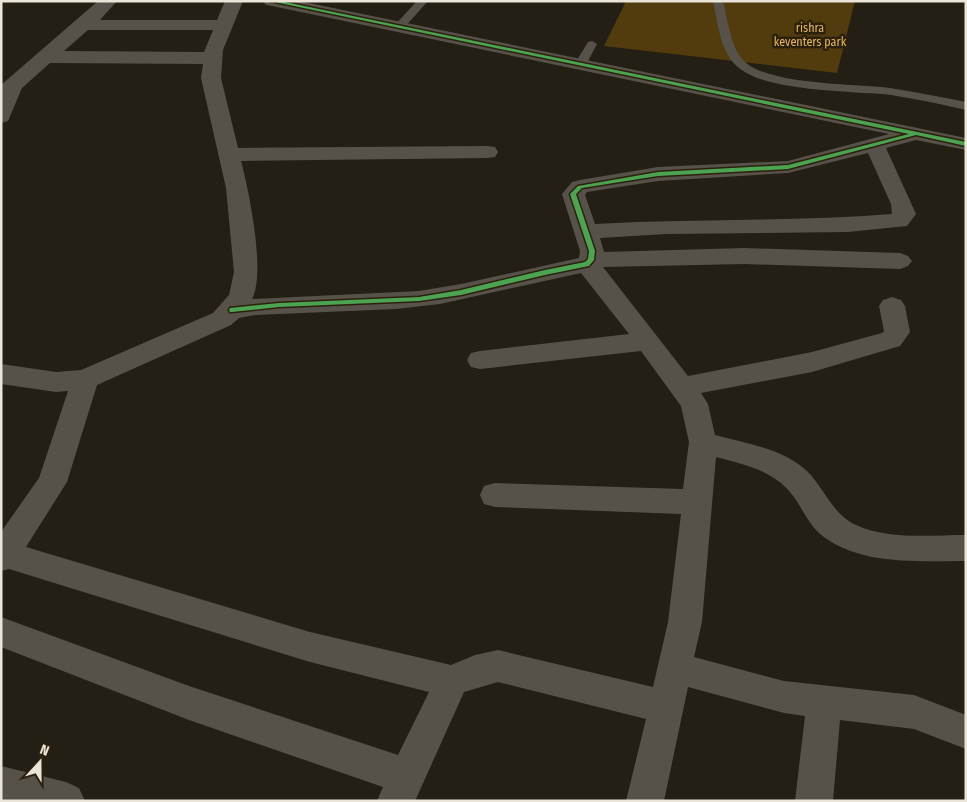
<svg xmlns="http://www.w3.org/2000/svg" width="967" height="802" font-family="'Fira Sans Condensed',sans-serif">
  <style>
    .green { fill: #523c0e }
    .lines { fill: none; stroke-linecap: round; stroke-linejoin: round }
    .service { fill: #575249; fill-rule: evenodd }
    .minor { fill: #575249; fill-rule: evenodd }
    .cycleway-casing { stroke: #2b210d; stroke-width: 3 }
    .cycleway { fill: #4ca352; fill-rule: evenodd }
    .labels { text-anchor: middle; stroke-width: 5; stroke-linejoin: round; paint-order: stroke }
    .far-park-label { font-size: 12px; fill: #e6b75c; stroke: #2b210d }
  </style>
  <rect width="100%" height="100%" fill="#241f14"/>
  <path class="green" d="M626,1H855L837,73L604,46Z"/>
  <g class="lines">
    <g class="service">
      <path d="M417,1H428L403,29H395V25Z"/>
      <path d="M713,1H723C728,20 730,48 745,62C770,85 856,84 890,88C916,92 941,97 966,102V110C941,104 916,99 891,95C852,91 768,92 739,68C720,53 718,23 713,1Z"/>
      <path d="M592,41L597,44L586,65L584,67H576L574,65L588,42Z"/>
    </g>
    <g class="minor">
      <path d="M98,1H117L100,20H217L225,1H243L223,50L221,78L238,148L487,146L495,147L498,152L495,157L487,158L241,161C249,191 266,273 252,299L419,291L461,284L579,258L580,251L562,194L572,182L580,180L658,167L788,161L889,134L272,6L266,5L263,1H299L966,138V150L916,140L886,148L916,214L907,226L848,232L666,234L600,238L604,252L744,248L900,253L908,256L912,261L908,266L900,269L744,264L603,267L688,376L812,352L882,333L884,331L879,306L883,300L892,297L901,300L905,306L910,332L900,346L812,372L701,393L708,404L715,435C745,443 784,449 807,471C825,489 832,514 856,525C888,540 931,535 966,535V561C919,561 857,566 819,533C807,522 801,505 790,492C772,470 742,464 716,457L702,622L694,657L784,681L914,695L966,715V749L914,729L840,720L833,801H795L805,716L784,713L688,687L664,801H626L646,719L498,682L464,692L415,801H377L383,787L189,720L1,647V617L189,686L398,755L429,692L310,662L9,569L1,571V532L39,478L68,391L56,392L1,384V364L56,372L81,370L213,313L229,295L234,272L226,188L201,78L203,64L50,63L22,88L8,121L1,123V85ZM88,30H213L204,52L64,51ZM868,153L891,204L892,214C793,222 694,218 595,224L585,195L587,192L658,181L788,173ZM581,273L629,334L480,351L471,353L467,360L471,367L480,369L641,351L681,406L689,442L683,489L495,483L484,486L480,495L484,504L495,507L681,514L668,622L653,687L498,650L475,655L451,665L310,632L26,547L67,482L97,385L231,325L239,318L255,315L396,309L440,304Z"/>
      <path d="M1,766L66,782L79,788L85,801H1Z"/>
    </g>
    <defs>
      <path id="cycleway" d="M270,1H280L966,142V146L916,135L788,169L658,176L582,188L576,194L595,251L594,260L589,266L545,275L461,295L419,301L279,307L232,312H230L229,310L230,308L279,303L419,297L461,290L545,270L585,262L588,259L589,251L570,194L578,186L658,172L788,165L909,134Z"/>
    </defs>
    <use href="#cycleway" class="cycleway-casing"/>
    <use href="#cycleway" class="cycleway"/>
  </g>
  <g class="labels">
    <g class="far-park-label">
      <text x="810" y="32">rishra<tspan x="810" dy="14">keventers park</tspan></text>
    </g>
  </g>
  <rect width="967" height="802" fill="none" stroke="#ebe4d8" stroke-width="5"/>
  <g transform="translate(40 762) rotate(21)" stroke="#2b210d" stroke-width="4" paint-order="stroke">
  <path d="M0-4L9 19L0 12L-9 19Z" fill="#ebe4d8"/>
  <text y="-8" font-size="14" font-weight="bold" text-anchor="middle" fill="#ebe4d8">N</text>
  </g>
</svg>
